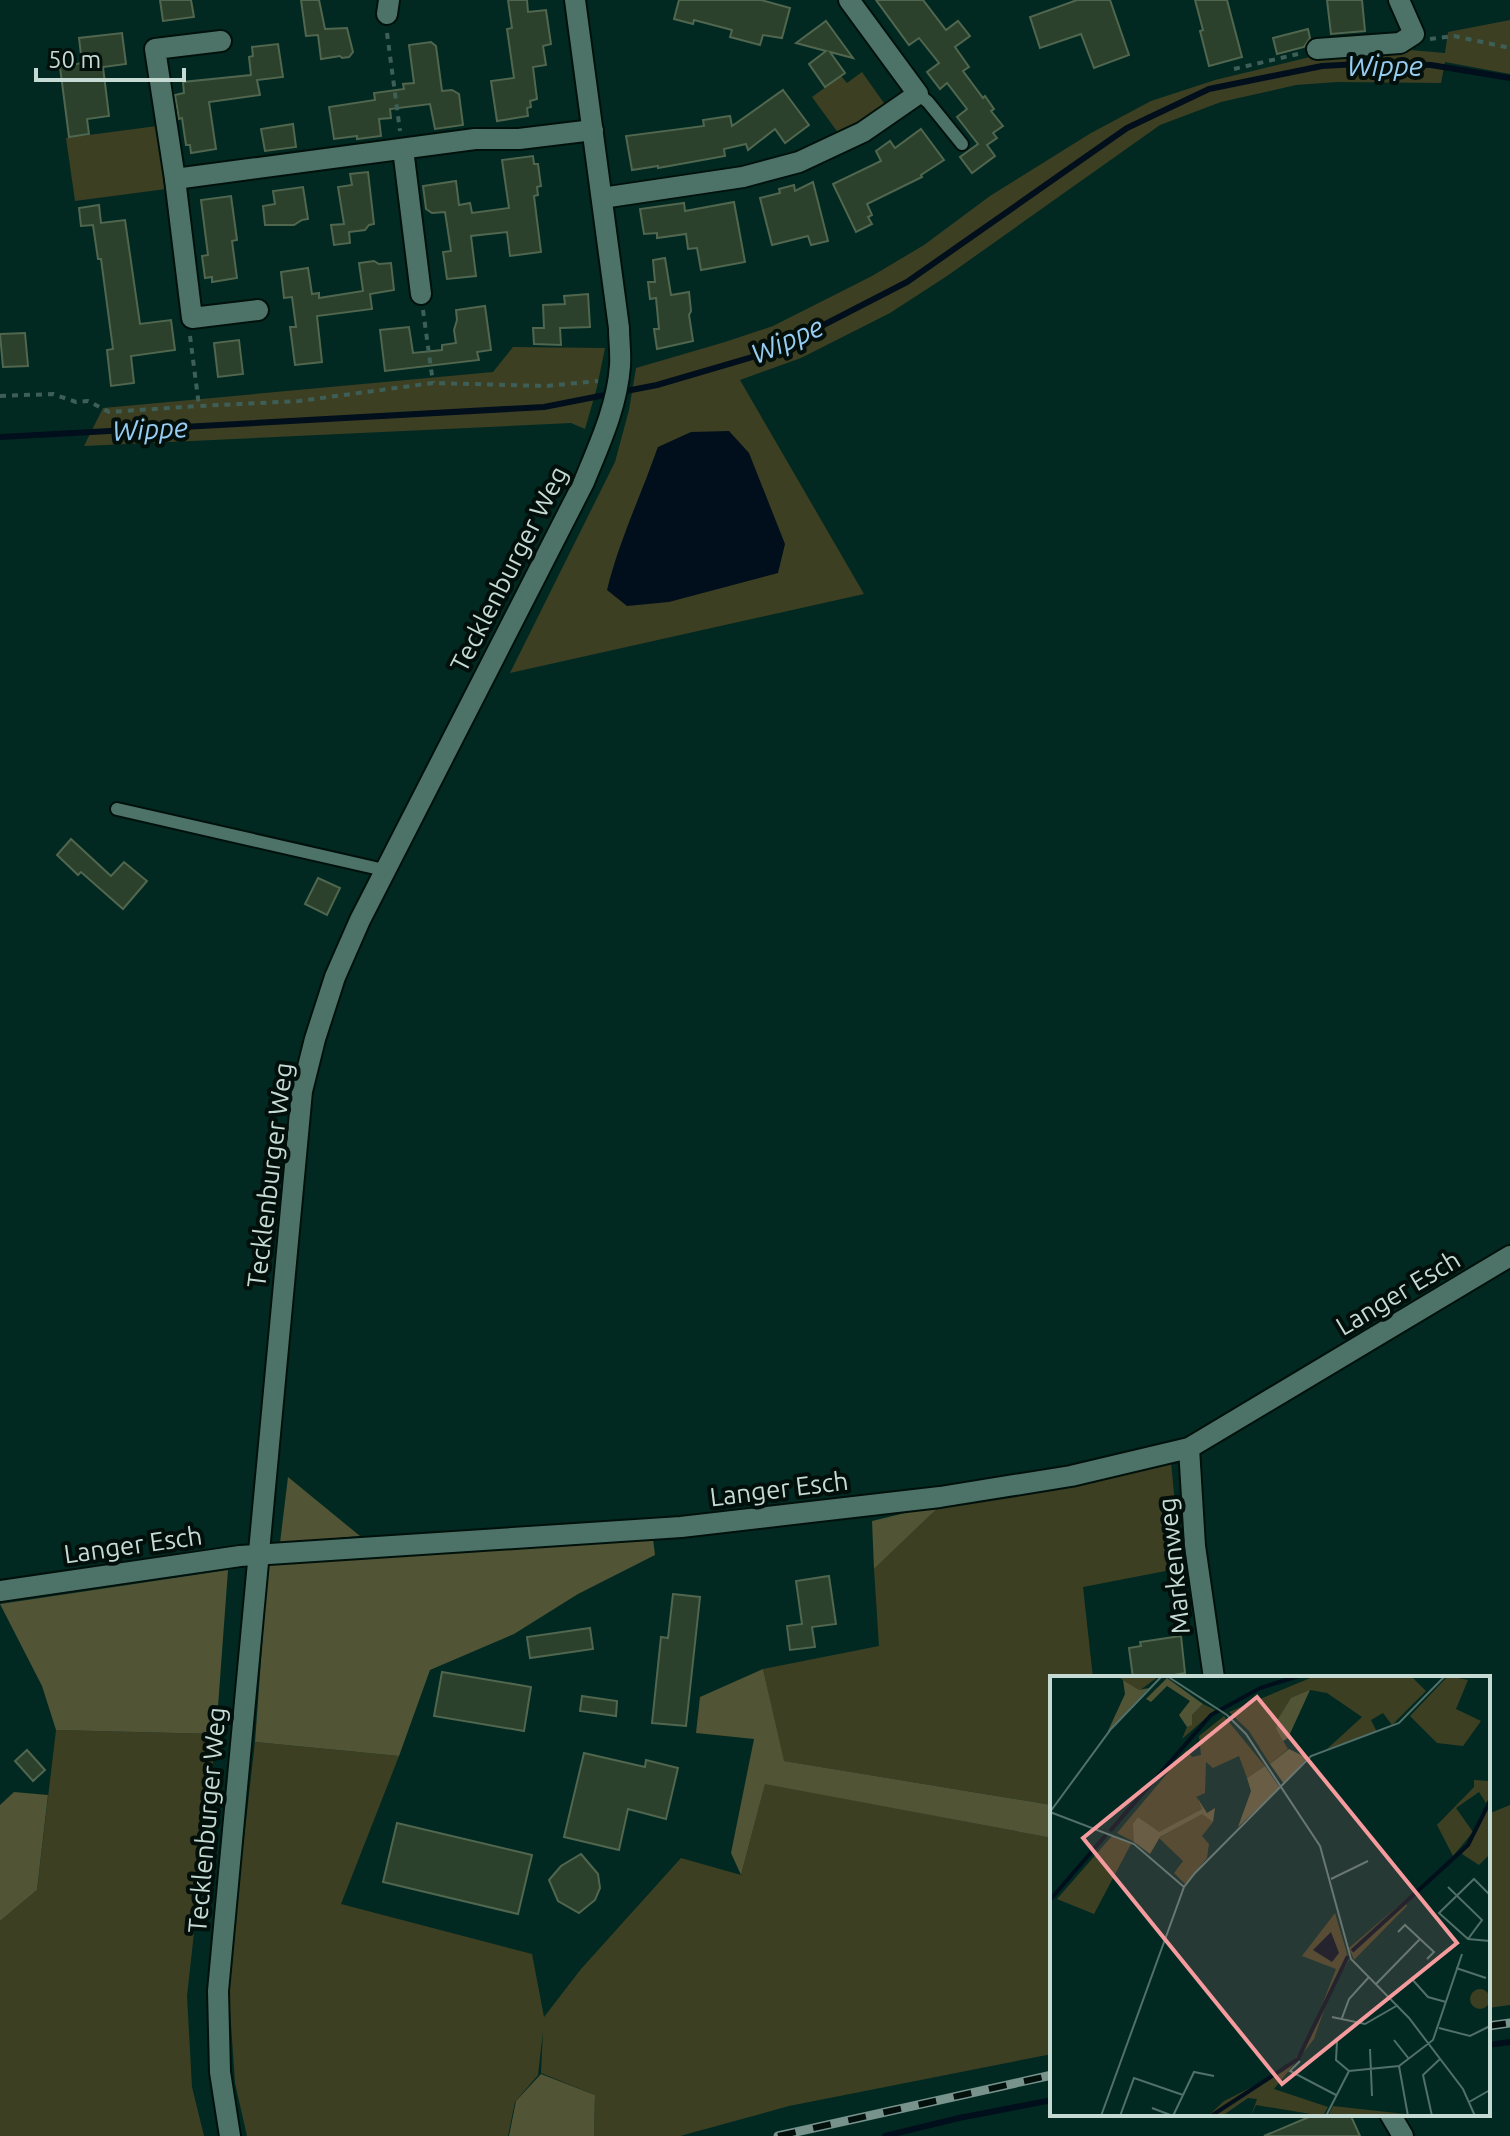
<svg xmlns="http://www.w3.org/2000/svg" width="1510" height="2136" font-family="Ubuntu,sans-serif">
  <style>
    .green { fill: #3d3f23; fill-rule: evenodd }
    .forest { fill: #515435 }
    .water { fill: #000f1b }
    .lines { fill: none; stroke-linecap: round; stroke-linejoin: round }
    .stream { stroke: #000f1b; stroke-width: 6 }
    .building { fill: #2b412b; stroke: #50664f; stroke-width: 2 }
    .lane-casing { stroke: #00110b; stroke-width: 16 }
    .street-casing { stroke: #00110b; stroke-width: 24 }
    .path { stroke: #3d5f57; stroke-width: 4; stroke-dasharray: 6 6; stroke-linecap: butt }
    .lane { stroke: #4d7369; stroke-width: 12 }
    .street { stroke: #4d7369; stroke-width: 20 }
    .rail-casing { stroke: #77938c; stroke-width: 9 }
    .rail { stroke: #020f0b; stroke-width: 6; stroke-dasharray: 18; stroke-linecap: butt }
    .labels { text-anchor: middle; stroke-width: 8; stroke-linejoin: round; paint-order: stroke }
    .street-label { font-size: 26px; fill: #c6dad4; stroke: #020f0b }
    .water-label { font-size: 28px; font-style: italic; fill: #97cdf3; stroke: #020f0b }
    .inset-river { fill: none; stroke: #000f1b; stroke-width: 4 }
    .inset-road { fill: none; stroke: #507069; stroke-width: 2 }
    .view { fill: #f59b9e; fill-opacity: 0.15; stroke: #f59b9e; stroke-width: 4 }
    .inset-edge { fill: none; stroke: #c6dad4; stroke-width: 4 }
  </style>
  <rect width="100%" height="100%" fill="#022921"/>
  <g class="green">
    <path d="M1510,20V74L1445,62L1441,83L1337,82L1296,85L1221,102L1160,125L947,276L890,313L801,358L740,380L864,594L510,673L615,462L629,410L636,368L725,342L773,326L872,276L924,245L990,196L1091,133L1151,101L1215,80L1322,54L1410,50L1445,53L1448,32ZM658,447L627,606L638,503Z"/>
    <path d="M862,72L886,106L852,128L839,134L812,97L841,76L847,83Z"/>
    <path d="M157,126L166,189L75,201L66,138Z"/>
    <path d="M513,347L605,348L597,387L585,429L571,423L84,446L103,408L493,372Z"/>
    <path d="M1171,1462L1181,1568L1083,1587L1093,1678H1052V1805L783,1761L763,1669L879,1646L874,1569L942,1504Z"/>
    <path d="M56,1730L216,1734L187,1996L192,2087L204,2136H0V1921L37,1890Z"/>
    <path d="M255,1742L399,1756L341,1904L532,1954L544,2017L581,1969L681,1858L741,1875L765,1783L1052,1838V2054L789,2106L680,2136H594L595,2095L541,2073L543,2031L538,2075L515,2102L508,2136H247L235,2083L229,1995L238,1890Z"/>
    <path d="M1510,1805V2005L1488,2008V1814Z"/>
  </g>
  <g class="forest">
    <path d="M288,1477L360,1536L280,1543Z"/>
    <path d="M942,1504L874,1569L872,1521Z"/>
    <path d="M653,1539L655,1555L578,1594L514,1634L430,1670L399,1756L255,1742L268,1564L579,1545Z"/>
    <path d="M228,1570L216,1734L56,1730L42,1686L0,1604Z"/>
    <path d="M763,1669L784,1761L1052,1805V1838L765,1784L741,1875L731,1853L754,1739L696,1733L700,1697Z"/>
    <path d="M14,1792L48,1795L37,1890L0,1921V1805Z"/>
    <path d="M541,2074L595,2095L594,2136H509L516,2101Z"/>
  </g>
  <path class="water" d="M729,431L749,453L785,544L778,573L669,602L627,606L607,590C619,541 641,495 658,447L691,432Z"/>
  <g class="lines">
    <g class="stream">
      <path d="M621,392L657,385L773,351L907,282L1127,128L1209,89L1322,66L1377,63L1431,65L1510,78"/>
      <path d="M0,437L544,407L610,394"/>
      <path d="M1488,2045L1510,2042"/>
      <path d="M885,2136L959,2118L1052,2100"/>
    </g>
  </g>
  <g class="building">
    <path d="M160,0H191L194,17L163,21Z"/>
    <path d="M301,0H319L325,29L347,28L353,52L349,57L342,58L340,56L321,59L318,35L306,36Z"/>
    <path d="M508,0H527L528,12L546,10L551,44L543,46L546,65L533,67L537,99L530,101L531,107L527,108L528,116L497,121L491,81L514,78L507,29L512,28Z"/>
    <path d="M679,0H761L790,8L782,38L763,35L760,45L730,37L732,30L694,20L693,24L674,19Z"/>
    <path d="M876,0H923L946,30L958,21L970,36L955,47L969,67L963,71L983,98L985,96L994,109L991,111L1003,126L993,133L997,138L987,145L995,156L972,173L960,157L978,144L957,117L967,109L947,83L940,89L927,72L939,63L919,38L909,45Z"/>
    <path d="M1077,0H1110L1129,55L1094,68L1081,34L1040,48L1030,17Z"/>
    <path d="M1195,0H1227L1242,57L1209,66L1200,31L1203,30Z"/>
    <path d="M1327,0H1362L1365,31L1331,34Z"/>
    <path d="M826,21L853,58L830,52L845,73L825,87L809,64L826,51L796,43Z"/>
    <path d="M1308,29L1310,38L1304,47L1277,54L1273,38Z"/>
    <path d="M122,33L126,64L103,67L109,116L87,119L89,134L69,137L60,67L82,63L79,38Z"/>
    <path d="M431,42L436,46L442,91L452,90L459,94L463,125L435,129L430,104L390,109L391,118L379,119L381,136L357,139V136L334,139L329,107L375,100L374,93L404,89L403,84L414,83L409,45Z"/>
    <path d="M278,44L283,77L257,80L260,95L209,102L216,149L191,153L190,145H186L182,118L179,119L175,95L184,93L183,82L251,75L249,57L253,56L252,47Z"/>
    <path d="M783,90L809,125L785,143L775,129L748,150L746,144L724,149L725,156L658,168V166L632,170L626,136L704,126L703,120L730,116L732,126Z"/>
    <path d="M293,124L296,147L265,151L261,129Z"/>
    <path d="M921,129L944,160L921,175L922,177L867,204L872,215L868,217L872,224L856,232L833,184L881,161L876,151L890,141L895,148Z"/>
    <path d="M533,156L534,164H538L540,179L541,186L537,187L538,195L534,196L541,252L510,256L507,232L471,236L476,276L447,279L443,252L451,251L445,212L432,213L426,209L423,186L456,181L459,205L470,203L472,213L509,208L502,160Z"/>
    <path d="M368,172L374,224L369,225L365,230L349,232L350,243L334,245L331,225L344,224L338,187L352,185L350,174Z"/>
    <path d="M813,182L828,241L811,245L808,236L772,245L760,198L780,193L779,189L794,185L795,191Z"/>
    <path d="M303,187L308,219L302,220L294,225H265L263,206L275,204L273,191Z"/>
    <path d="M231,196L237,240L232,241L237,278L212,282V277L205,278L202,256L208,255L201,200Z"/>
    <path d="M734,202L745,262L701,270L697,248L688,249L686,234L657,238V233L644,234L640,209L684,203L685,211Z"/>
    <path d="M99,205L101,223L125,220L140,324L171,320L175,350L131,356L134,383L111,386L107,350L113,349L101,259H98L93,225L81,226L79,208Z"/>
    <path d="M665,258L671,295L689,292L691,311L689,315L693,341L657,349L654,329H659L656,298L650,299L648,282H655L653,260Z"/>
    <path d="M374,261L379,264L391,263L394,290L370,294L372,309L317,316L322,362L295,365L290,327H296L292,297L284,298L281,272L308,268L312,294L319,293V298L363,291L359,263Z"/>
    <path d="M588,294L590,327L560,328L561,345L534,344L533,328H544L543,305L565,304L564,296Z"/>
    <path d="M485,306L491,350L477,352L479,360L385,371L380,330L409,327L413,353L442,350V345L456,343L454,330L457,320L456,310Z"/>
    <path d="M25,333L28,366L3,367L0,334Z"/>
    <path d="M239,340L243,374L218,377L214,343Z"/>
    <path d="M71,839L111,876L124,862L147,881L123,909L81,872L78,875L57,855Z"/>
    <path d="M318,878L340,888L327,915L305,904Z"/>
    <path d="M829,1576L836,1624L812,1627L815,1647L790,1650L787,1626L802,1624L796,1581Z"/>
    <path d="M673,1594L700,1597L686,1726L652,1723L661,1637L668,1638Z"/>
    <path d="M590,1628L593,1649L530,1658L527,1637Z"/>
    <path d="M1181,1636L1185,1673L1158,1678H1133L1129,1648L1141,1646L1140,1642Z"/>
    <path d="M442,1672L531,1687L524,1731L434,1716Z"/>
    <path d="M582,1696L617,1701L616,1716L580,1711Z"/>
    <path d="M27,1750L45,1770L33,1781L15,1761Z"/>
    <path d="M584,1753L645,1767L646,1760L678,1768L666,1819L628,1809L619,1850L564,1837Z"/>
    <path d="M397,1823L532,1855L518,1914L383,1882Z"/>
    <path d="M581,1854L598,1874L600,1888L595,1900L579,1913L558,1901L549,1880L561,1866Z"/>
    <path d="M1316,2114H1350L1360,2136H1264Z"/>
  </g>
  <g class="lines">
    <defs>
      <g id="lane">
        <path d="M918,94L928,102L962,144"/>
        <path d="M117,809L384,870"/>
      </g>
      <g id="street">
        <path d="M387,14L389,0"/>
        <path d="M221,41L155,49L175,179L192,318L258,310"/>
        <path d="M1317,49L1400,43L1414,34L1399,0"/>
        <path d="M403,149L421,294"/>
        <path d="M175,179L475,139H519L593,130"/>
        <path d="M602,198L743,177L799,162L863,132L918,94L849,0"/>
        <path d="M1189,1448L1195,1546L1214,1678"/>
        <path d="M0,1591L240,1556L681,1527L940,1497L1071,1476L1189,1448L1510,1256"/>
        <path d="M1390,2114L1403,2136"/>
        <path d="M230,2136L220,2072L218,1991L302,1091L315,1039L335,977L360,920L584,482C599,445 617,407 620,366C621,354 619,341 619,328L575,0"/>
      </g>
    </defs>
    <use href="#lane" class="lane-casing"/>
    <use href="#street" class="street-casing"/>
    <g class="path">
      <path d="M387,33L400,131"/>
      <path d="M1430,39L1454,36L1510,48"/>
      <path d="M1234,69L1298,54"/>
      <path d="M423,310L433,383"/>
      <path d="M190,336L199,406L299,401L433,383L546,386L598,381"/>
      <path d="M0,396L53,394L76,402L88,401L109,412L199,406"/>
    </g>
    <use href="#lane" class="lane"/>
    <use href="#street" class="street"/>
    <defs>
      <g id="rail">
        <path d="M1488,2026L1510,2023"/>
        <path d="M778,2136L1052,2075"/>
      </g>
    </defs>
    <use href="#rail" class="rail-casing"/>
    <use href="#rail" class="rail"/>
  </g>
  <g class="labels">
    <g class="street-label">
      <text transform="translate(509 569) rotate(-63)" y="9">Tecklenburger Weg</text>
      <text transform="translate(270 1175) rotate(-83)" y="9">Tecklenburger Weg</text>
      <text transform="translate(1398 1293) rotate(-31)" y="9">Langer Esch</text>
      <text transform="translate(779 1489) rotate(-7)" y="9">Langer Esch</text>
      <text transform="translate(133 1545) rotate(-8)" y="9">Langer Esch</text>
      <text transform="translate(1174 1566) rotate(-96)" y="9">Markenweg</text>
      <text transform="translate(207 1820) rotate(-85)" y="9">Tecklenburger Weg</text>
    </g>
    <g class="water-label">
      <text x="1385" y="76">Wippe</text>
      <text transform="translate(787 340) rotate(-24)" y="10">Wippe</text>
      <text transform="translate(150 429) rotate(-3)" y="10">Wippe</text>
    </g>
  </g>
  <g transform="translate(1050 1676)">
    <rect width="440" height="440" fill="#022921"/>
    <path d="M67,0H109L89,15ZM265,0H361L376,15L342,49L333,37L321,44L327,56L277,73L312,41L277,17L260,14L226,53L238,73L220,88L199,55L179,36ZM398,0L418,4L406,33L431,45L413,70L387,67L360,40ZM153,28L165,34L132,63L142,39ZM174,40L215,90L197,102L189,80L163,92L156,86L155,117L146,121L152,133L108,157L88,141L84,166L67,157L137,74L142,81L151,79L149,60ZM424,104L440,105V121L436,127L429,116L406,132L423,156L403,180L387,149L424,111ZM440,128V178L429,189L412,178ZM152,137L163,146L152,160L159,168L157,182L135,208L124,197L133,185L109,162ZM62,160L81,168L44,238L7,223ZM355,224L357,230L304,284L299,272ZM285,237L299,284L280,317L264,363L224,413L278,431L273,440L206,429L201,440L207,423L198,422L172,440H158L174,425L234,395L256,370L286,293L252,280ZM420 323a10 10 0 1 1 20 0a10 10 0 1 1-20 0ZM283,430L355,438L356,440H278Z" fill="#3d3f23"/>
    <path d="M117,2L153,28L142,39V49L137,51L129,39L140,25L117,10L101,26L96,23ZM73,4L89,14L99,12L57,57L75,18ZM260,14L238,62L233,65L226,53L228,43L241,22ZM239,73L257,82L234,108L220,88ZM215,90L230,112L188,151L201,115L197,102ZM146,120L157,137L165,132L163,146L152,138L110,161L100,178L84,166L83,148L88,141L109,156L152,133Z" fill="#515435"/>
    <path d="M281,256L289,277L282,286L263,274Z" fill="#000f1b"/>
    <path class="inset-river" d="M60,155L161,39L210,12L249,0M0,224L56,159M302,275L418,169L440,125M161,440L248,383L298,280"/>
    <path class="inset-road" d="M117,0L177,39L196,58L270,170L301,283L359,342L413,413L425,440M0,136L61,53L112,0M0,136L84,168L134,211M281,203L318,185M398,211L432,244L418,263M440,219L424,203L389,237L418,263L440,265M348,256L355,249L384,276L377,283M406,292L436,302M361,302L378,321L396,326M326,308L370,263M282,341L315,348L348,329M292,342L299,323L319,301M389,352L420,360L440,350M344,364L359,383M287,365L286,384L299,395M320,373L322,420M250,385L240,395L286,419M349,390L358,440M419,426L440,414M102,432L123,440L144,396L164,400M51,440L134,211L145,197L261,80L349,47L395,0M70,440L84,402L133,419M276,440L299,395L349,390L383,364L412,278M382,440L373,399L390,383"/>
    <path class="view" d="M207,21L407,267L232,408L33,162Z"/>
    <rect width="440" height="440" class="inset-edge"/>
  </g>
  <path d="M36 68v12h148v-12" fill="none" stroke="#c6dad4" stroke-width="4"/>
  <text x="48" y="68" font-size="24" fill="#c6dad4" stroke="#020f0b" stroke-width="6" paint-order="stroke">50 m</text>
</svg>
